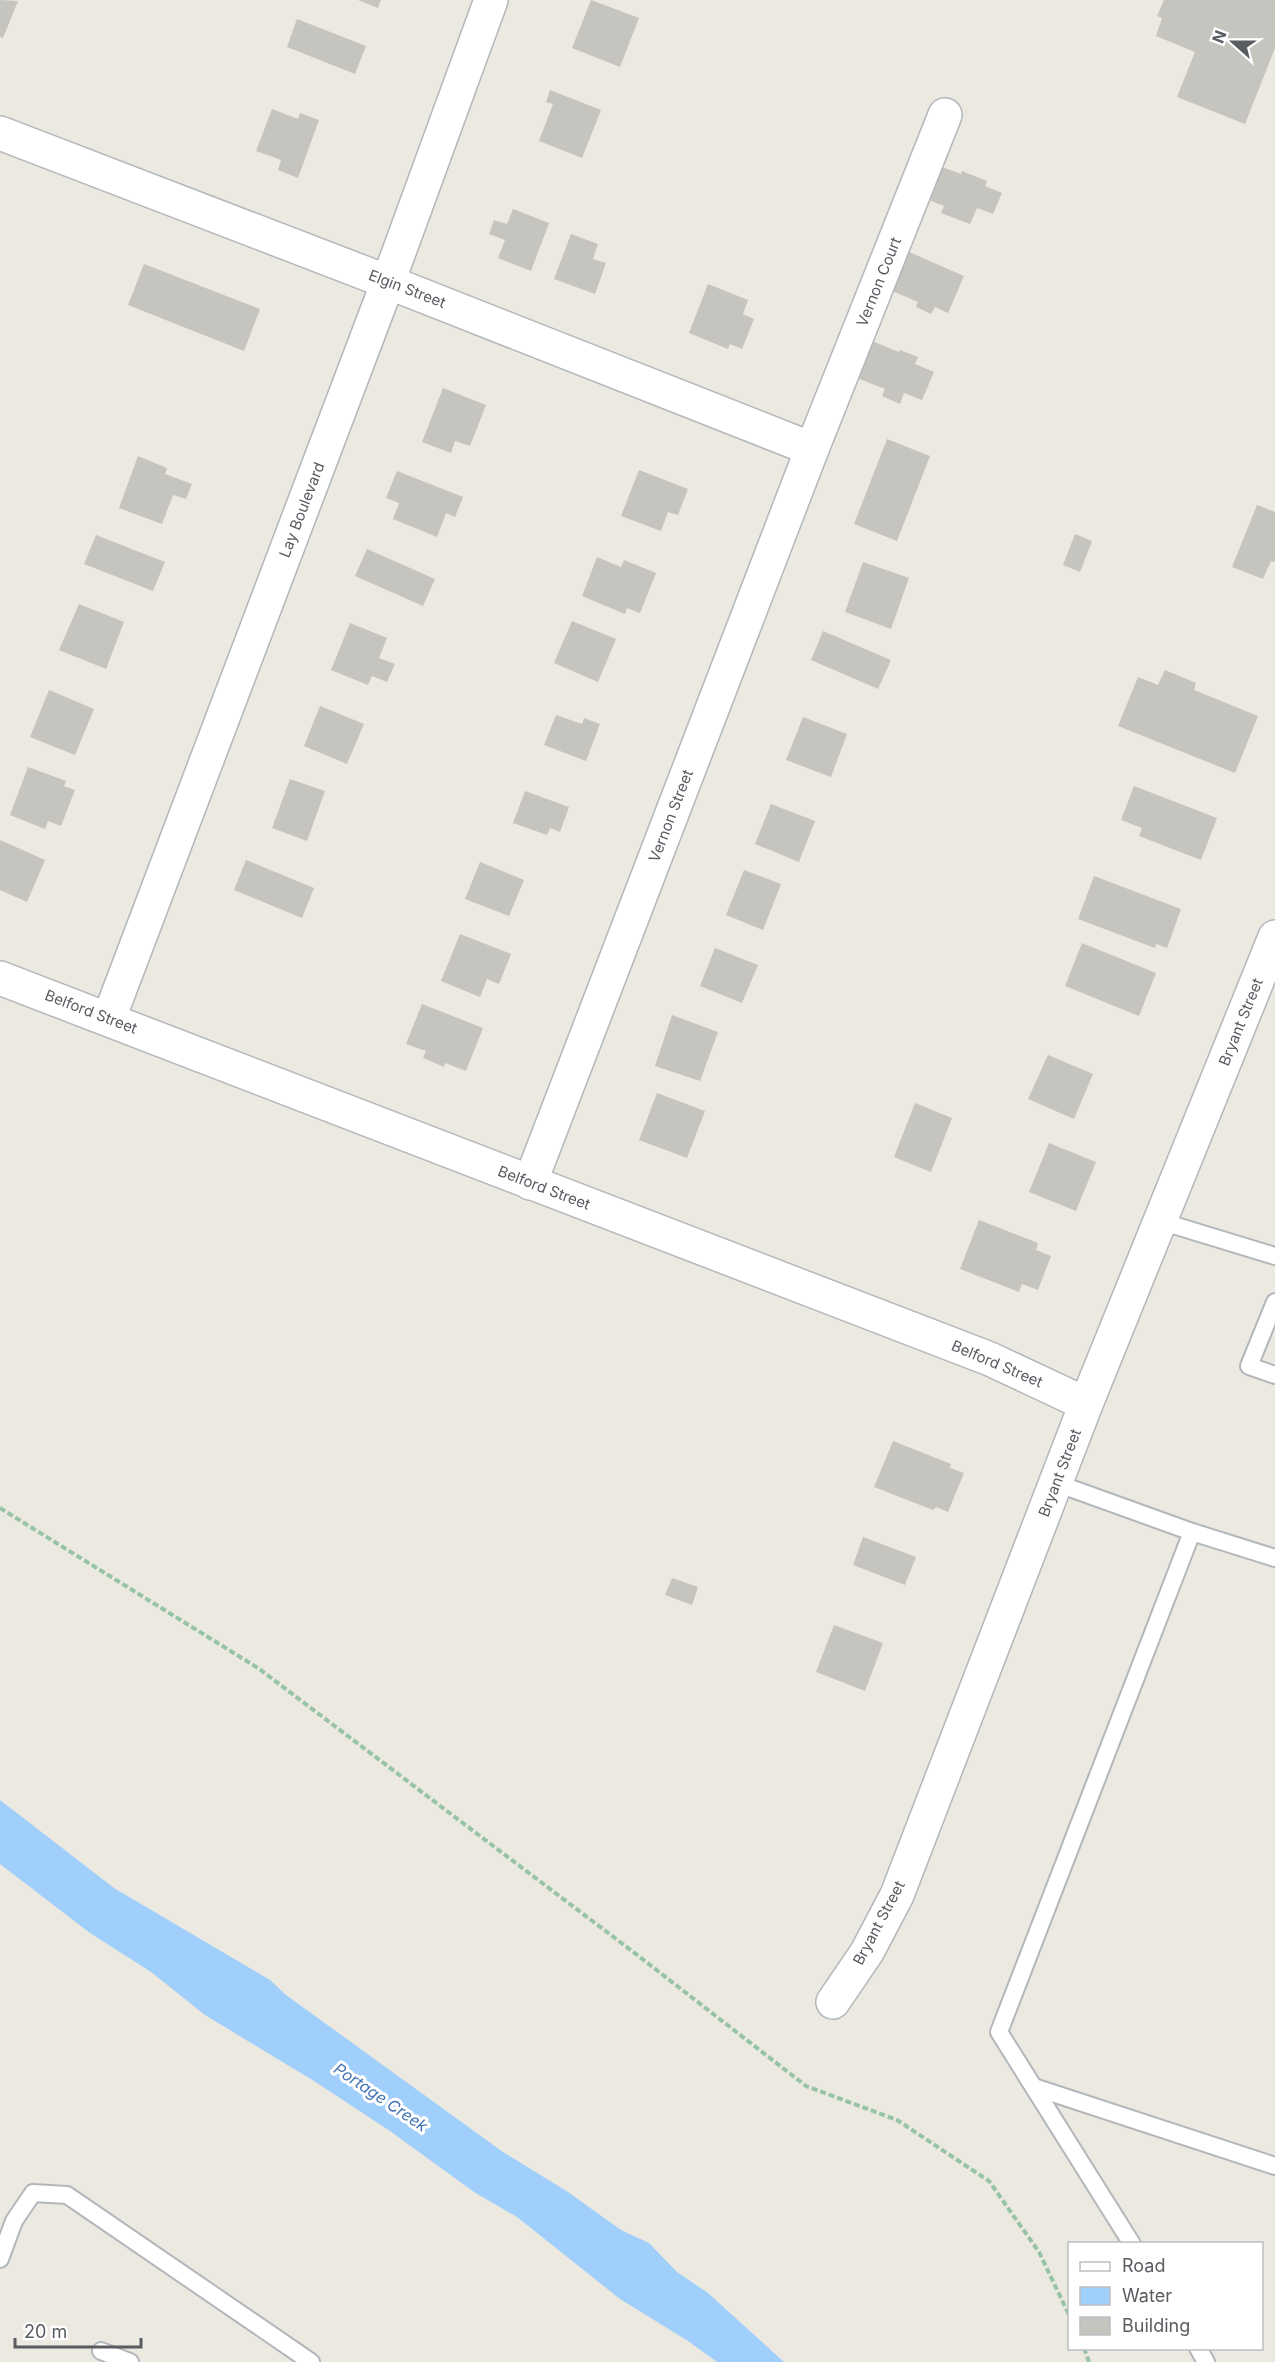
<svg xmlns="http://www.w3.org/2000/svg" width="1275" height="2362" font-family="Inter,sans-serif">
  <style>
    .water { fill: #a1cffb }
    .building { fill: #c6c4be }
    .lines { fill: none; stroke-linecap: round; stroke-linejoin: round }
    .service-casing { stroke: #b3b6ba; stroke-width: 20 }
    .minor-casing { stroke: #b3b6ba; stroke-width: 36 }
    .path { stroke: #97c3a6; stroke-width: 4; stroke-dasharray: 6 3; stroke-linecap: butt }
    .service { stroke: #fff; stroke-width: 16 }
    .minor { stroke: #fff; stroke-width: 33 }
    .labels { text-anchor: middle; stroke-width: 6; stroke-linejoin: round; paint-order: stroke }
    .street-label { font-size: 15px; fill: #595c61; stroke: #fff }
    .water-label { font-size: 16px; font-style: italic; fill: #4274b3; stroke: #fff }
  </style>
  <rect width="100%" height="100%" fill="#ebe9e0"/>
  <path class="water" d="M0,1800L114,1888L270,1980L286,1995L503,2152L568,2192L621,2230L649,2243L677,2272L708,2293L784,2362H717L688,2341L620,2299L517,2217L474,2192L390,2131L314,2081L205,2015L151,1972L90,1933L0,1864Z"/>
  <g class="building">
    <path d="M0,0L18,1L3,38L0,37Z"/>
    <path d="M358,0H381L378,8Z"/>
    <path d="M591,0L639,18L620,67L572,48Z"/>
    <path d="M1164,0H1275V48L1245,124L1177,97L1195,52L1156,36L1162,18L1157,16Z"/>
    <path d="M297,19L366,46L355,74L287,47Z"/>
    <path d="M550,90L601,110L582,158L539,141L553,104L546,102Z"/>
    <path d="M272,109L298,119L300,113L319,120L298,178L278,170L281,160L256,151Z"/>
    <path d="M939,166L961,174L962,171L987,181L985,186L1002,193L993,214L977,208L970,224L941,213L944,206L926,199Z"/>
    <path d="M513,209L549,223L531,271L498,258L505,240L489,234L494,220L507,224Z"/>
    <path d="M571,234L598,244L593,259L606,263L595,294L554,279Z"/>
    <path d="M907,251L964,276L948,313L935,307L931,314L916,307L918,302L890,290Z"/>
    <path d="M144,264L260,309L244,351L128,305Z"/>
    <path d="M708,284L748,300L743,314L754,319L742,349L730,344L728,349L689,333Z"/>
    <path d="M872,341L899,352L900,350L918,357L915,364L934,372L922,400L904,393L900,404L882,396L885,389L857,378Z"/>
    <path d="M443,388L486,405L470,446L455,441L451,453L422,442Z"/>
    <path d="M887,439L930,456L897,541L854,524Z"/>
    <path d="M138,456L167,468L165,474L192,484L186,499L173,495L162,524L119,508Z"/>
    <path d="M639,470L688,489L678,515L668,512L661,531L621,516Z"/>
    <path d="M397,471L463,497L455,517L446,513L437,537L393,519L399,503L386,498Z"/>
    <path d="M1257,505L1275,512V562L1271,561L1263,579L1232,567Z"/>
    <path d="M1075,534L1092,541L1080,572L1063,565Z"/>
    <path d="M96,535L165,562L153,591L84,564Z"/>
    <path d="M367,549L435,579L423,606L355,576Z"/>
    <path d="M597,557L621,567L624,560L656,573L640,613L627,608L625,614L582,596Z"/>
    <path d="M863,562L909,578L891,629L845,612Z"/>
    <path d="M79,604L124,622L106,669L59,650Z"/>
    <path d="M572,621L616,639L598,682L554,663Z"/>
    <path d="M350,623L387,638L379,658L395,664L387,682L372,676L368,685L331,670Z"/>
    <path d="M823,631L891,660L878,689L811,660Z"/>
    <path d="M1165,670L1196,683L1194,690L1258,716L1235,773L1118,726L1138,677L1158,685Z"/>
    <path d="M49,690L94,709L75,755L30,737Z"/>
    <path d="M320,706L364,724L347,764L304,746Z"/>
    <path d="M556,715L582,724L584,718L600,724L586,761L544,745Z"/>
    <path d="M803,717L847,734L831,777L786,760Z"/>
    <path d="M28,767L66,781L64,786L75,790L61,826L48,821L45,829L10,815Z"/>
    <path d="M290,779L325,791L307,841L272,828Z"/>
    <path d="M1134,786L1217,818L1201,860L1139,836L1142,828L1121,820Z"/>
    <path d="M525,791L569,807L560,832L550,828L547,835L513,823Z"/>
    <path d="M771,804L815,821L799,862L755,844Z"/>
    <path d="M0,840L45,860L27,902L0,890Z"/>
    <path d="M246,860L314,888L302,918L234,890Z"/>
    <path d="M480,862L524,880L509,916L465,899Z"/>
    <path d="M744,870L781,884L763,930L726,915Z"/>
    <path d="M1094,876L1181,909L1167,948L1156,944L1155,948L1078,919Z"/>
    <path d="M460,934L511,954L499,984L487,979L480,997L441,981Z"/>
    <path d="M1082,943L1156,973L1139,1016L1065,986Z"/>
    <path d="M715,948L758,965L742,1003L700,986Z"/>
    <path d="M422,1004L483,1028L466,1071L445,1063L444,1067L423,1058L426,1051L406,1044Z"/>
    <path d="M672,1015L718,1032L700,1081L655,1066Z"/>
    <path d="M1048,1055L1093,1074L1074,1119L1028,1099Z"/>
    <path d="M657,1093L705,1111L687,1158L639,1140Z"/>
    <path d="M915,1103L952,1118L931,1172L894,1157Z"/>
    <path d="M1049,1143L1096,1162L1076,1211L1029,1192Z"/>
    <path d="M979,1220L1038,1243L1036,1250L1051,1256L1038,1290L1022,1284L1019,1292L960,1269Z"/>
    <path d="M893,1441L951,1464L950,1468L964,1473L948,1512L936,1507L933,1510L874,1487Z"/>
    <path d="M863,1537L916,1557L905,1585L853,1565Z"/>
    <path d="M672,1578L698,1587L692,1605L665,1595Z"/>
    <path d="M834,1625L883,1643L865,1691L816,1672Z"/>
  </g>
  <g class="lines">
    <defs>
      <g id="service">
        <path d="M1160,1221L1275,1256"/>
        <path d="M1275,1302L1249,1366L1275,1375"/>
        <path d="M1056,1483L1192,1532"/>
        <path d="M1034,2087L1275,2166"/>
        <path d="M1132,2244L999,2032L1192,1532L1275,1558"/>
        <path d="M0,2259L14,2221L33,2193L67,2195L311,2362"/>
        <path d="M1198,2348L1206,2362"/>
        <path d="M101,2351L130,2362"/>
      </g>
      <g id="minor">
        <path d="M0,133L388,282L812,449"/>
        <path d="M0,978L990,1359L1086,1404"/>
        <path d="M109,1018L388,282L491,0"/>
        <path d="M530,1183L812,449L945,115"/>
        <path d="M833,2002L867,1952L897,1895L1086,1404L1275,937"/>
      </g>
    </defs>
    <use href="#service" class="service-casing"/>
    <use href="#minor" class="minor-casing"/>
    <g class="path">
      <path d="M0,1508L258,1668L632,1951L806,2086L897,2120L989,2181L1039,2252L1070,2317"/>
      <path d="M1084,2348L1089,2362"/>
    </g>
    <use href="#service" class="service"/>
    <use href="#minor" class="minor"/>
  </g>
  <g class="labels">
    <g class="street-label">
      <text transform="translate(879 282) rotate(-68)" y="5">Vernon Court</text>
      <text transform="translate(407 289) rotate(21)" y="5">Elgin Street</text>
      <text transform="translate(302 510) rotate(-69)" y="5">Lay Boulevard</text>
      <text transform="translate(671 816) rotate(-69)" y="5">Vernon Street</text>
      <text transform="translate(91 1012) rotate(21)" y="5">Belford Street</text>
      <text transform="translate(1241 1022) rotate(-68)" y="5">Bryant Street</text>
      <text transform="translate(544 1188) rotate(21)" y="5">Belford Street</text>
      <text transform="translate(997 1364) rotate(23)" y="5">Belford Street</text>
      <text transform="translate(1060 1473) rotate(-69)" y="5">Bryant Street</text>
      <text transform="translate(879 1923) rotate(-62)" y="5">Bryant Street</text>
    </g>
    <g class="water-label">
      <text transform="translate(381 2097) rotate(34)" y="6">Portage Creek</text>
    </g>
  </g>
  <rect x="1068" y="2242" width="195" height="108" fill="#ffffff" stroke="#bdbec0" stroke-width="1.5"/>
  <rect x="1080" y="2262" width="30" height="9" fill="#ffffff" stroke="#bdbec0" stroke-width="1.5"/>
  <text x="1122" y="2272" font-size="18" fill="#595c61">Road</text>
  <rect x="1080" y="2287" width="30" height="18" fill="#a1cffb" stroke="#bdbec0" stroke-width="1.5"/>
  <text x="1122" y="2302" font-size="18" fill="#595c61">Water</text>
  <rect x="1080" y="2317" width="30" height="18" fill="#c6c4be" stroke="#bdbec0" stroke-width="1.5"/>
  <text x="1122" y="2332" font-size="18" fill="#595c61">Building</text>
  <g transform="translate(1233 42) rotate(291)" stroke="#ffffff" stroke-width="4.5" paint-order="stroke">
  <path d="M0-4.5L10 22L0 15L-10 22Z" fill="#595c61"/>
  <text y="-9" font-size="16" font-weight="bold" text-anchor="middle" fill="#595c61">N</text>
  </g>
  <path d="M15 2338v9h126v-9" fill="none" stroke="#595c61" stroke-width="3"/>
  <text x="24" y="2338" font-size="18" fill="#595c61" stroke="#ffffff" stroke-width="4.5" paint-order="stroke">20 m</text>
</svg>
